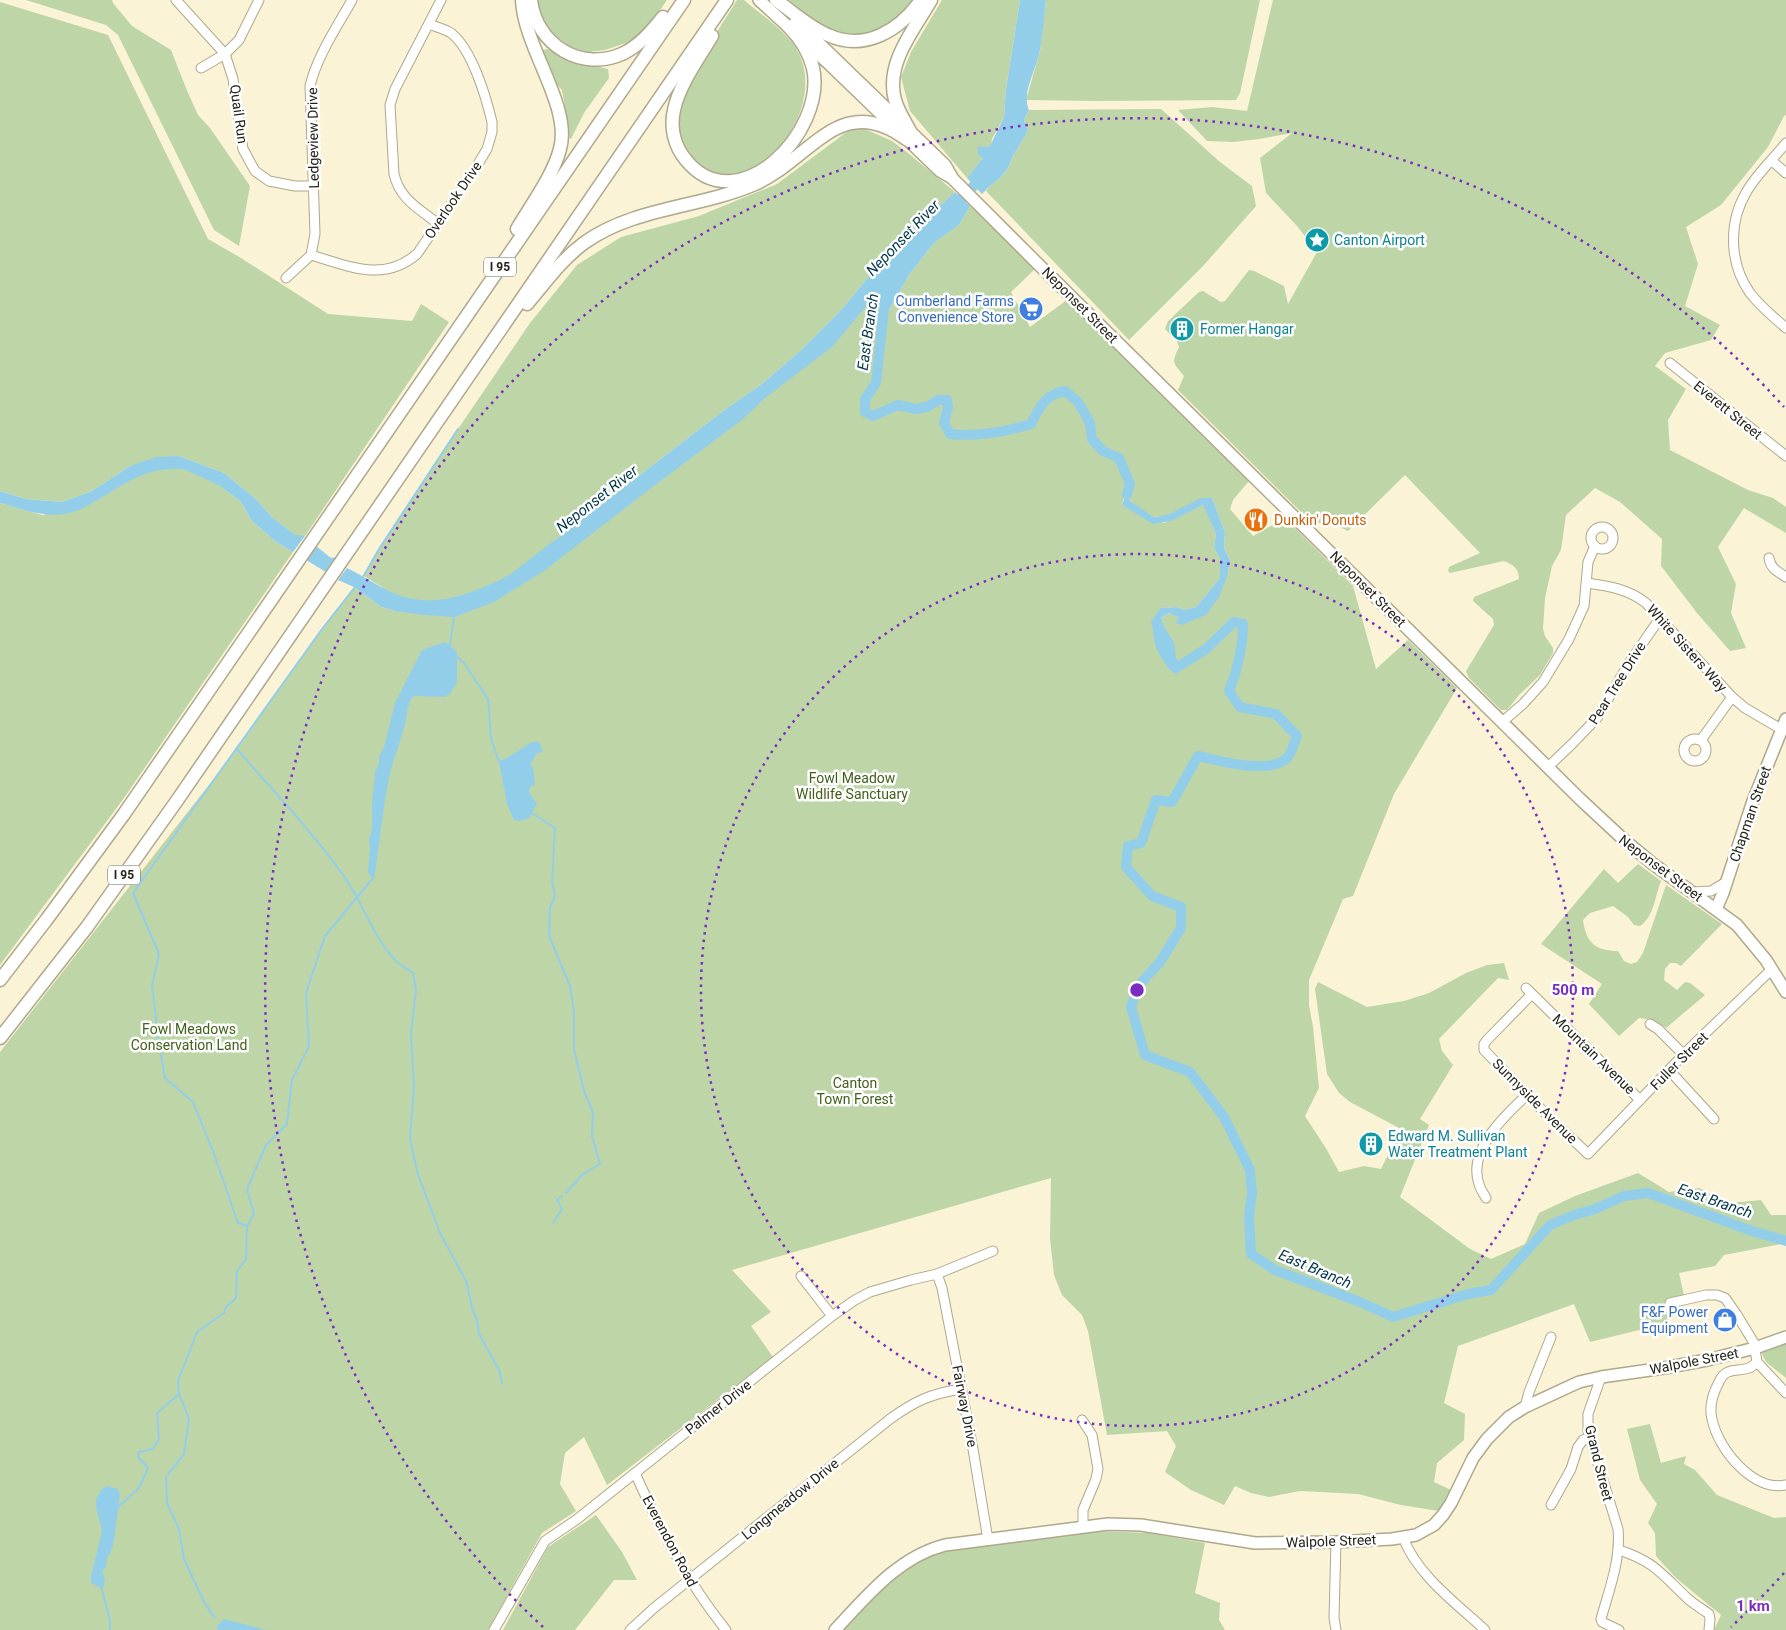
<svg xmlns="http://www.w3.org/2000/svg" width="1786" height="1630" font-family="Roboto,sans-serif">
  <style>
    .green { fill: #bed5a8; fill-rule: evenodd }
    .water { fill: #92ceea }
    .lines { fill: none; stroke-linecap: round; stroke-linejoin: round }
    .stream { stroke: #92ceea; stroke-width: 2 }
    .river { stroke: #92ceea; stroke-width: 10 }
    .minor-casing { stroke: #aea88c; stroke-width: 11 }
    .major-casing { stroke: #aea88c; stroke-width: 14 }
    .highway-casing { stroke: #aea88c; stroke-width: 15 }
    .minor { stroke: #fff; stroke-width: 9 }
    .major { stroke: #fff; stroke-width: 11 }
    .highway { stroke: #fff; stroke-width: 12 }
    .ring { fill: none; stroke: #7b2cbf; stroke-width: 2.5; stroke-dasharray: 2.5 5 }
    .labels { text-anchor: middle; stroke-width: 5; stroke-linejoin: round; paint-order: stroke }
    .shield { fill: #fff; stroke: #66655d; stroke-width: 1 }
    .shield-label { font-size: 12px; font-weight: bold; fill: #252318 }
    .street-label { font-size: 14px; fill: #252318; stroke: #fff }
    .culture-label { font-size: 14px; fill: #0d838f; stroke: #fff; text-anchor: start }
    .shop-label { font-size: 14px; fill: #366cbe; stroke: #fff; text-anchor: end }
    .food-label { font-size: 14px; fill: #c56008; stroke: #fff; text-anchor: start }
    .park-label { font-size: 14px; fill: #426019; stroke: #fff }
    .water-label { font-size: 15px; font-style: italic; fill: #00374a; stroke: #fff }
    .centre { fill: #7b2cbf; stroke: #fff; stroke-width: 2.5 }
    .ring-label { font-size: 15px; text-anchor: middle; font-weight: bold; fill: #7b2cbf; stroke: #fff; stroke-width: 5; stroke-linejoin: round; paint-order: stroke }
  </style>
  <rect width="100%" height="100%" fill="#faf3d6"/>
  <g class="green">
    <path d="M26,0H112L113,3L132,26L171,50L188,93L198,115L210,128L250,186L239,246L214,230L118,35L106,25Z"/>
    <path d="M538,0H667L654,19L632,41L605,50L589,52L571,48L551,32L541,19Z"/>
    <path d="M737,0H744C758,12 777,25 790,40C840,97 757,210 697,163C683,152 676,139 676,121C676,93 721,26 737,0Z"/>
    <path d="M789,0H914C899,24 869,41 841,35C830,33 798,8 789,0Z"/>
    <path d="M942,0H1020L1006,89L1004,117L992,139L991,146L985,147L984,157L967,178L910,111L901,77L911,52Z"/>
    <path d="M1046,0H1260L1240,93L1236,100L1097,101L1026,100L1040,51Z"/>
    <path d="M1273,0H1786V115L1784,116L1768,147L1721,205L1686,227L1698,264L1685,306L1720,325L1711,340L1665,353L1655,366L1686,389L1668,420L1670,450L1748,490L1773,498L1786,507V533L1744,508L1718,547L1736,584L1731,613L1746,648L1730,651L1697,613L1661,566L1662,539L1620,502L1595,488L1566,515L1561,550L1552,566L1545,598L1543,629L1545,636L1553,648V653L1540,675L1519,695L1507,710H1501L1469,678L1466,671L1494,625L1493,619L1473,601L1474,597L1519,579C1519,568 1513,565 1504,561L1450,573L1448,571L1449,567L1480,553L1405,475L1348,531L1331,523H1312L1178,390L1184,376C1173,362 1171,364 1179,347L1177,341L1165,329L1168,321L1199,292L1203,291L1221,302L1225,301L1249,270L1254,271L1284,286L1288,304L1317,252L1297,226L1266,193L1260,158L1292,133L1259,139L1233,142L1207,141L1178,110L1212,107L1247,111Z"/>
    <path d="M0,2L108,35L208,239L241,258L328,314L412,321L421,304L449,322L305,536H295L272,517L256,499L224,473L179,456L130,466L92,491L62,502L26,499L0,491Z"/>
    <path d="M550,49L584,63L608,69L609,78L584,113L571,139L567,137L568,124L562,90L550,77L540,50Z"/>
    <path d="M1161,109L1220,162L1252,186L1256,206L1204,265L1129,340L986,191L990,186L1000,178L1008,168L1013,156L1028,131L1024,120L1029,110Z"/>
    <path d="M856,125L892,141L908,153L955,192L889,252L842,309L801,350L762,384L727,408L564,533L566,542L745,405L876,286L870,304L869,320H883L909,275L934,243L959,225L970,206L1035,269L1011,292L1030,327L1067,300L1249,481L1233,500L1230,509L1253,536L1285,518L1353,586L1376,669L1408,640L1457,688L1394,794L1353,896L1343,899L1309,980V1005L1313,1027L1319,1088L1305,1116L1327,1150L1339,1172L1364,1166L1381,1169L1401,1129L1350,1102L1339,1093L1327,1074L1315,989L1318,982L1367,1007L1404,1001L1429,993L1466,973L1487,965L1504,963L1509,980L1498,978L1439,1039L1442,1051L1453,1065L1420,1119L1429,1125L1400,1197L1470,1249L1491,1259L1525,1244L1539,1213L1575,1196L1638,1173L1669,1192L1699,1188L1729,1203L1761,1200L1771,1215H1786V1243L1724,1255L1715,1266L1679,1273L1684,1296L1665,1302L1668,1323L1590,1342L1574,1304L1458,1346L1444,1403L1465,1414L1464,1440L1437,1463L1434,1482L1451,1490L1439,1511L1401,1505L1358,1494L1300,1491L1269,1497L1251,1493L1235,1486L1224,1505L1191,1490L1165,1472L1176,1446L1167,1431L1107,1435L1088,1331L1082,1315L1062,1295L1054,1275L1050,1238L1051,1178L732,1270L771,1312L751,1326L773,1357L607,1485L584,1437L565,1453L560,1484L576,1511L542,1533L488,1630H0V1052L237,749L322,629L354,587L381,607L395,611L390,592L364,576L379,549L458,429L530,323L577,265L621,237L699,216L777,184ZM1131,480L1132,482L1129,500C1136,505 1144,513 1152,516C1163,521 1200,503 1212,498L1225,532L1224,548L1230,560L1228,574L1226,578L1182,625L1179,618L1169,613L1161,618L1166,632L1172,638L1155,642V631L1160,608L1177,607L1185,610L1196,607L1220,578V559L1214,548L1216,534L1204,506L1203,505L1164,523L1122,505L1126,491Z"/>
    <path d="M173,468L195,470L214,475L219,485L241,502L251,520L276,542L293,552L124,798L0,965V503L42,515L90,504L135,477L156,470Z"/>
    <path d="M1638,864L1661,881C1655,896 1654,917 1640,926L1634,925L1628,917L1613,906L1590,913L1583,920C1586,942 1595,951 1618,951L1624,961L1631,964L1637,962L1643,953L1666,885L1722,924L1681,966L1676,963H1670L1665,969L1664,980L1677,990L1685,982L1690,983L1705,995L1666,1028L1654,1020L1639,1018L1619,1036L1589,1004L1602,984L1541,944L1604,869L1618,883Z"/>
    <path d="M1786,1340V1378L1766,1362L1760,1350Z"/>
    <path d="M1650,1424L1661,1463L1686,1456L1684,1464L1695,1470L1717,1495L1774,1518L1786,1517V1630H1714L1721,1615L1676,1578L1656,1556L1655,1533L1648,1523L1657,1504L1640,1480L1627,1429Z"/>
    <path d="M596,1515L622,1552L637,1580H614L575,1630H503L548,1547Z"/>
    <path d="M1099,1531L1149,1533L1205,1543L1195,1593L1220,1603L1219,1620L1225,1630H839L881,1587L927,1555L973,1546Z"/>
  </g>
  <g class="water">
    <path d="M1020,0H1046C1044,17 1043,34 1040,50C1037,69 1021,92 1029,110L1024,120L1028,131L1013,156L1008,168L1000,178L990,186L982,194L967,178L983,158L978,155V146L985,147L990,146L1004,117L1006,89Z"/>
    <path d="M955,192L970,206L959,225L934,243L909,275L883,320L869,321L872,299L833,346L765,398L743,419L642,495L544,571L494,602L454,617L424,615L395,611L381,607L354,587L338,580L347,568C362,575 376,585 391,592C433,611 470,594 508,576L727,408L762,384L801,350L842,309L889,252Z"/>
    <path d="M179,456L224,473L256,499L272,517L295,535L305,536L293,552L276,542L251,520L241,502L219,485L214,475C166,463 147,469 106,495C92,503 80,512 64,514C41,517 21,509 0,503V491L26,499L62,502L92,491L130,466L156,457Z"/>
    <path d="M1131,480L1132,482L1129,500L1152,516L1157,517L1173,513L1175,511L1201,498H1212L1225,532L1224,548L1230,560L1228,574L1219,597L1206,615L1182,625L1176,623L1179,618L1169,613L1161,618C1164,626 1166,631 1171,637C1177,646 1176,663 1175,674C1167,669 1157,652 1155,643C1153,635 1154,629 1151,622L1160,608L1177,607L1185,610L1196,607L1220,578V559L1214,548L1216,534L1203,505L1171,521L1153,524L1122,505Z"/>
    <path d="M316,546L331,558L336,557L326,572L306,560Z"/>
    <path d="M445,642L457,652V682L450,694L444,697L413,696C406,706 408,716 404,728C399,746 391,765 388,783C382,815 379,847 374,879L368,873L370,848L369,840L372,828V805L375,772L379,764V757L384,747L395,703L422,650Z"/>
    <path d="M532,742H539L543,752L537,753L530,765L533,767L535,785L530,787L529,792L537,804L529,818L520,821L514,820L507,804L499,761C511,757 521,748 532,742Z"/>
    <path d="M107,1486L118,1489L120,1494L114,1541L111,1552L107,1558L106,1567L102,1571L105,1579L103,1589L91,1583V1576L102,1531L96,1507V1499L102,1489Z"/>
    <path d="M224,1619L266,1630H218L217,1626Z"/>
  </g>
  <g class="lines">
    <g class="stream">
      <path d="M363,577L379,549L458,429"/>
      <path d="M450,647L454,615"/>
      <path d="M456,656L464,663L488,699L491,738L499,762"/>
      <path d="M237,749C273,791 311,830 343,875C363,902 372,936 395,960C399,965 408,969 413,973L416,989L411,1035L414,1087L410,1139L418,1175L440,1233L467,1283L472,1308L477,1320L479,1334L499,1370L502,1383"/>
      <path d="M530,812L555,828L552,881L555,896L550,908L549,936L570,986L574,1012V1049L584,1091L593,1113L592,1136L600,1164L582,1175L566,1193"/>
      <path d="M553,1223L562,1209L557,1200L562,1196"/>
      <path d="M247,1226L238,1223L214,1154L193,1102L165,1078L159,1044L152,986L159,954L133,893L322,629L355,587"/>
      <path d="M179,1394L189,1419L184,1454L166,1477L167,1503L179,1529L184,1559L204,1602L215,1618"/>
      <path d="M116,1509L139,1488L148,1468L138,1457L139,1452L153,1449L159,1439L157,1413L179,1394L178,1381L197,1332L224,1313L226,1307L236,1298L237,1271L246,1259L247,1226L254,1214L247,1189L266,1145L287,1124L292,1080L309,1046L306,993L325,936L373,878"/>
      <path d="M101,1586L110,1621V1630"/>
    </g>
    <g class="river">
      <path d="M953,208L982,177"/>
      <path d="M884,308L876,383L865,399V412L873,416L898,405L916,409L927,407L938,400H947L948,407L944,423L950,434C977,437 1005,432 1031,424C1040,407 1044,395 1065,391L1078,402L1090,423L1092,439L1103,451L1119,458L1130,484L1127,494"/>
      <path d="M189,466L228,484"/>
      <path d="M1169,656L1176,668L1206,649L1234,622L1243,624C1243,647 1238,669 1229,691L1240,707L1276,714L1297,736C1294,742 1292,753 1287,758C1269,775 1221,761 1198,756L1172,802L1156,800L1141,843L1128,846L1126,867L1152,896L1181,907V928L1160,962L1139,985L1131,1007L1145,1055L1190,1072L1224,1117L1250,1170L1252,1193L1249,1216L1251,1254L1275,1270L1360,1302L1393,1317L1468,1294L1491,1290L1550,1225L1574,1215L1595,1209L1624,1196L1648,1193L1752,1231L1786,1241"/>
    </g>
    <defs>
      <g id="minor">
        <path d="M176,0L225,54L233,79L243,149L255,171L269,181L295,186H313"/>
        <path d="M201,68L225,54L239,40L259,0"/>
        <path d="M1786,143C1773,159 1757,174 1747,191C1728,222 1729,263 1750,293C1760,306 1773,317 1786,328"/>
        <path d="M1772,161L1786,173"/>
        <path d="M438,224C419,208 400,200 394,174L390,105L395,89L441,0"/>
        <path d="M311,255L315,234L310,86C317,56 337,27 352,0"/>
        <path d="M286,278L311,255C349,266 383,283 417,254L472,174L487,149L492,132V122C486,97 472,49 451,33C445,29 436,27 429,24"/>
        <path d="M1670,363L1786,456"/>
        <circle cx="1602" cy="538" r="11"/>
        <path d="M1769,558C1770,568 1778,572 1786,577"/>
        <path d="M1587,583C1609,586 1628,589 1646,603L1732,697L1745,708L1781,729"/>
        <path d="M1502,722L1523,704L1543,682L1569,639L1584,606L1588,562L1595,546"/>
        <circle cx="1695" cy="750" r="11"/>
        <path d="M1701,740L1732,697"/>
        <path d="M1548,767L1572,744L1597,718L1629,663L1660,618"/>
        <path d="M1692,892L1711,891L1726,882"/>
        <path d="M1526,988L1640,1100"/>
        <path d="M1532,994L1487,1040L1484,1044V1050L1544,1112L1588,1154L1690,1048L1771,970"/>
        <path d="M1650,1024L1658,1029L1684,1055"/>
        <path d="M1669,1070L1714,1119"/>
        <path d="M1486,1198C1484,1194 1480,1189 1479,1184C1467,1150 1506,1114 1528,1094"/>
        <path d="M937,1274L942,1288L973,1449L988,1540"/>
        <path d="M801,1276L832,1316"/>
        <path d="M1670,1303L1706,1295H1717L1725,1298L1737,1315L1754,1343L1757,1362L1786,1393"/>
        <path d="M1757,1362C1744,1377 1728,1362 1719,1382C1713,1393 1709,1407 1712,1419C1718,1449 1753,1492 1786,1485"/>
        <path d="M1601,1377L1588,1414V1431L1618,1529C1621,1560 1609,1590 1601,1619L1602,1622L1619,1630"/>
        <path d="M1525,1407L1529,1392L1551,1337"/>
        <path d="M1082,1420L1092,1435L1098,1469L1096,1479L1083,1510V1527"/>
        <path d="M635,1473C660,1529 688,1583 726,1630"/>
        <path d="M1551,1505L1571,1469L1578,1447L1583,1440L1590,1437"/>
        <path d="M1403,1537C1416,1574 1457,1604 1485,1630"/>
        <path d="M1619,1550C1653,1561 1661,1573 1686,1597C1693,1604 1701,1608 1709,1614L1710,1619L1709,1630"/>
        <path d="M494,1630L545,1541L576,1520L832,1316L855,1300L870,1292L911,1280L937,1274L993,1251"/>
        <path d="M630,1630L654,1608L890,1419C915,1401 930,1394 961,1389"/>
        <path d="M1336,1630L1334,1618L1336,1542"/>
      </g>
      <g id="major">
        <path d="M759,0L828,63L940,171L952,178"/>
        <path d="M796,21L945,165L953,179L1031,257L1580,799L1623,839L1653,864L1737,925L1766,960L1786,992"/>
        <path d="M1716,909L1723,893L1753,801L1786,719"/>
        <path d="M835,1630C867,1596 898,1557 945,1545L1108,1524L1141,1525L1255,1543L1336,1542L1392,1539L1416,1535L1434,1525L1443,1515L1451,1503L1473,1458L1487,1439L1509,1417L1525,1407L1579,1382L1601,1377L1664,1368L1707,1360L1755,1348L1786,1337"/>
      </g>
      <g id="highway">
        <path d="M531,0C536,45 582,73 624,53C640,45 652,31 663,17"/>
        <path d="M776,0C793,12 809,27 828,35C865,52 900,30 921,0"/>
        <path d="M712,36C699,58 679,85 674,110C670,127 674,146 686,160C737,223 827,132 813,68C809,52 800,38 788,26"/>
        <path d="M910,131C905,121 898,111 895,100C885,63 914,30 931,0"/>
        <path d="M517,229C531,205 553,176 560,149C572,106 524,48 522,0"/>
        <path d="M527,304C545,283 561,260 584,243C634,207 700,208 755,184C811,159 840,90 906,139"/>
        <path d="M0,980L47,919L124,814L684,0"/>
        <path d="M0,1038L87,927L176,802L727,0"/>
      </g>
    </defs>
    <use href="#minor" class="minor-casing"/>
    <use href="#major" class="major-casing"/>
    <use href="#highway" class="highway-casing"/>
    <use href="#minor" class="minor"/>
    <use href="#major" class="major"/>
    <use href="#highway" class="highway"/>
  </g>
  <g class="ring">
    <circle cx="1137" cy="990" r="436"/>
    <path d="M1784 1573A871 871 0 0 1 1731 1627M543 1627A871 871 0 1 1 1784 407"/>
  </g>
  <defs>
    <symbol id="sight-disc" viewBox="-11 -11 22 22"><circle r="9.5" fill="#0f9aa8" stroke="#fff"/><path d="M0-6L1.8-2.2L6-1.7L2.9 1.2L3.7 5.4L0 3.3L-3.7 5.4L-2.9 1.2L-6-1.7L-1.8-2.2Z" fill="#fff"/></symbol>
    <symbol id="supermarket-disc" viewBox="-11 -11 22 22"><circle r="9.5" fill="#3f7fe0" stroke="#fff"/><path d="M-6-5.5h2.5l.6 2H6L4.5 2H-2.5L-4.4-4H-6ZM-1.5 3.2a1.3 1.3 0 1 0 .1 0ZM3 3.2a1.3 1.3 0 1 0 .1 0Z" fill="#fff"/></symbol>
    <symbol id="building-disc" viewBox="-11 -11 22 22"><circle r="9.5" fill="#0f9aa8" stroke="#fff"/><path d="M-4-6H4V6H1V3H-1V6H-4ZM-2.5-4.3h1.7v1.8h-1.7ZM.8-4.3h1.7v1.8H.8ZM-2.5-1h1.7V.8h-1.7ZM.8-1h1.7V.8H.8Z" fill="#fff"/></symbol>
    <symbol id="restaurant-disc" viewBox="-11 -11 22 22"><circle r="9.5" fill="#e8710a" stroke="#fff"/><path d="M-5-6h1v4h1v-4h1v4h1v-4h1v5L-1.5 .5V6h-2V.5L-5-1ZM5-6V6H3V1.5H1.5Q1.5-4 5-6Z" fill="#fff"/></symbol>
    <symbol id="shop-disc" viewBox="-11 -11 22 22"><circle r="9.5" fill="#3f7fe0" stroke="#fff"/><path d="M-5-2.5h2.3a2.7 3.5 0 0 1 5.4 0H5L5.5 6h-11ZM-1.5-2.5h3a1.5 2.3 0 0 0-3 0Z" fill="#fff"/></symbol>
  </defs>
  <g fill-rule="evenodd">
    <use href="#sight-disc" x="1303" y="226" width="28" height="28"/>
    <use href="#supermarket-disc" x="1017" y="295" width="28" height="28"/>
    <use href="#building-disc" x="1168" y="315" width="28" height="28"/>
    <use href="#restaurant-disc" x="1242" y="506" width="28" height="28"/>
    <use href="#building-disc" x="1357" y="1130" width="28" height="28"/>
    <use href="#shop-disc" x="1711" y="1306" width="28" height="28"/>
  </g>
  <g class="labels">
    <g class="shield">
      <rect x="484" y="257.5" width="32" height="19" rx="4"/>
      <rect x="108" y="865.5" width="32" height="19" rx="4"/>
    </g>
    <g class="shield-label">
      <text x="500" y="271">I 95</text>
      <text x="124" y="879">I 95</text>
    </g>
    <g class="street-label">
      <text transform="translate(239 114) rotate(82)" y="5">Quail Run</text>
      <text transform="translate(313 138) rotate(-91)" y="5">Ledgeview Drive</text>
      <text transform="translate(453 200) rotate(-56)" y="5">Overlook Drive</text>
      <text transform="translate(1080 305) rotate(45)" y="5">Neponset Street</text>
      <text transform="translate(1728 410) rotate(39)" y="5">Everett Street</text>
      <text transform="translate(1368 589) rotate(45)" y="5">Neponset Street</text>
      <text transform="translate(1687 648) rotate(48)" y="5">White Sisters Way</text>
      <text transform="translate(1617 683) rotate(-58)" y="5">Pear Tree Drive</text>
      <text transform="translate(1750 814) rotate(-71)" y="5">Chapman Street</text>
      <text transform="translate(1661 868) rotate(37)" y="5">Neponset Street</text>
      <text transform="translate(1594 1054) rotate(44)" y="5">Mountain Avenue</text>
      <text transform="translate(1679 1061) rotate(-45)" y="5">Fuller Street</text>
      <text transform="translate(1535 1101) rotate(45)" y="5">Sunnyside Avenue</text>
      <text transform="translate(1694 1361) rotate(-11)" y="5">Walpole Street</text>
      <text transform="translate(965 1406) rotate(79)" y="5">Fairway Drive</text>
      <text transform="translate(718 1407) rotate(-38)" y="5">Palmer Drive</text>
      <text transform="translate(1599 1463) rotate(76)" y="5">Grand Street</text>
      <text transform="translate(790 1499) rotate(-39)" y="5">Longmeadow Drive</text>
      <text transform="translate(670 1541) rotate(62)" y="5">Everendon Road</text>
      <text transform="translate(1331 1541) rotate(-2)" y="5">Walpole Street</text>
    </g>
    <g class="culture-label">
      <text x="1334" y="245">Canton Airport</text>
      <text x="1200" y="334">Former Hangar</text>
      <text x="1388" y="1141">Edward M. Sullivan<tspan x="1388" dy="16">Water Treatment Plant</tspan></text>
    </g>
    <g class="shop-label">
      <text x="1014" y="306">Cumberland Farms<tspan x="1014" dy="16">Convenience Store</tspan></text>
      <text x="1708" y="1317">F&amp;F Power<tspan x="1708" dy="16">Equipment</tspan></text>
    </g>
    <g class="food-label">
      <text x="1274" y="525">Dunkin' Donuts</text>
    </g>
    <g class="park-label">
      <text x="852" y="783">Fowl Meadow<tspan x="852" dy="16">Wildlife Sanctuary</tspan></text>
      <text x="189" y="1034">Fowl Meadows<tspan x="189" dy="16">Conservation Land</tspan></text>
      <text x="855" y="1088">Canton<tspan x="855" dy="16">Town Forest</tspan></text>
    </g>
    <g class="water-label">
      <text transform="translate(903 238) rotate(-46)" y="5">Neponset River</text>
      <text transform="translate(868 332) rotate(-82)" y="5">East Branch</text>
      <text transform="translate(597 499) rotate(-38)" y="5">Neponset River</text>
      <text transform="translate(1715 1201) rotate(19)" y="5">East Branch</text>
      <text transform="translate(1315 1269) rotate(23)" y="5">East Branch</text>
    </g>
  </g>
  <circle cx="1137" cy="990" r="8" class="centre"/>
  <g class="ring-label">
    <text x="1573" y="995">500 m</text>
    <text x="1753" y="1611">1 km</text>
  </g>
</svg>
